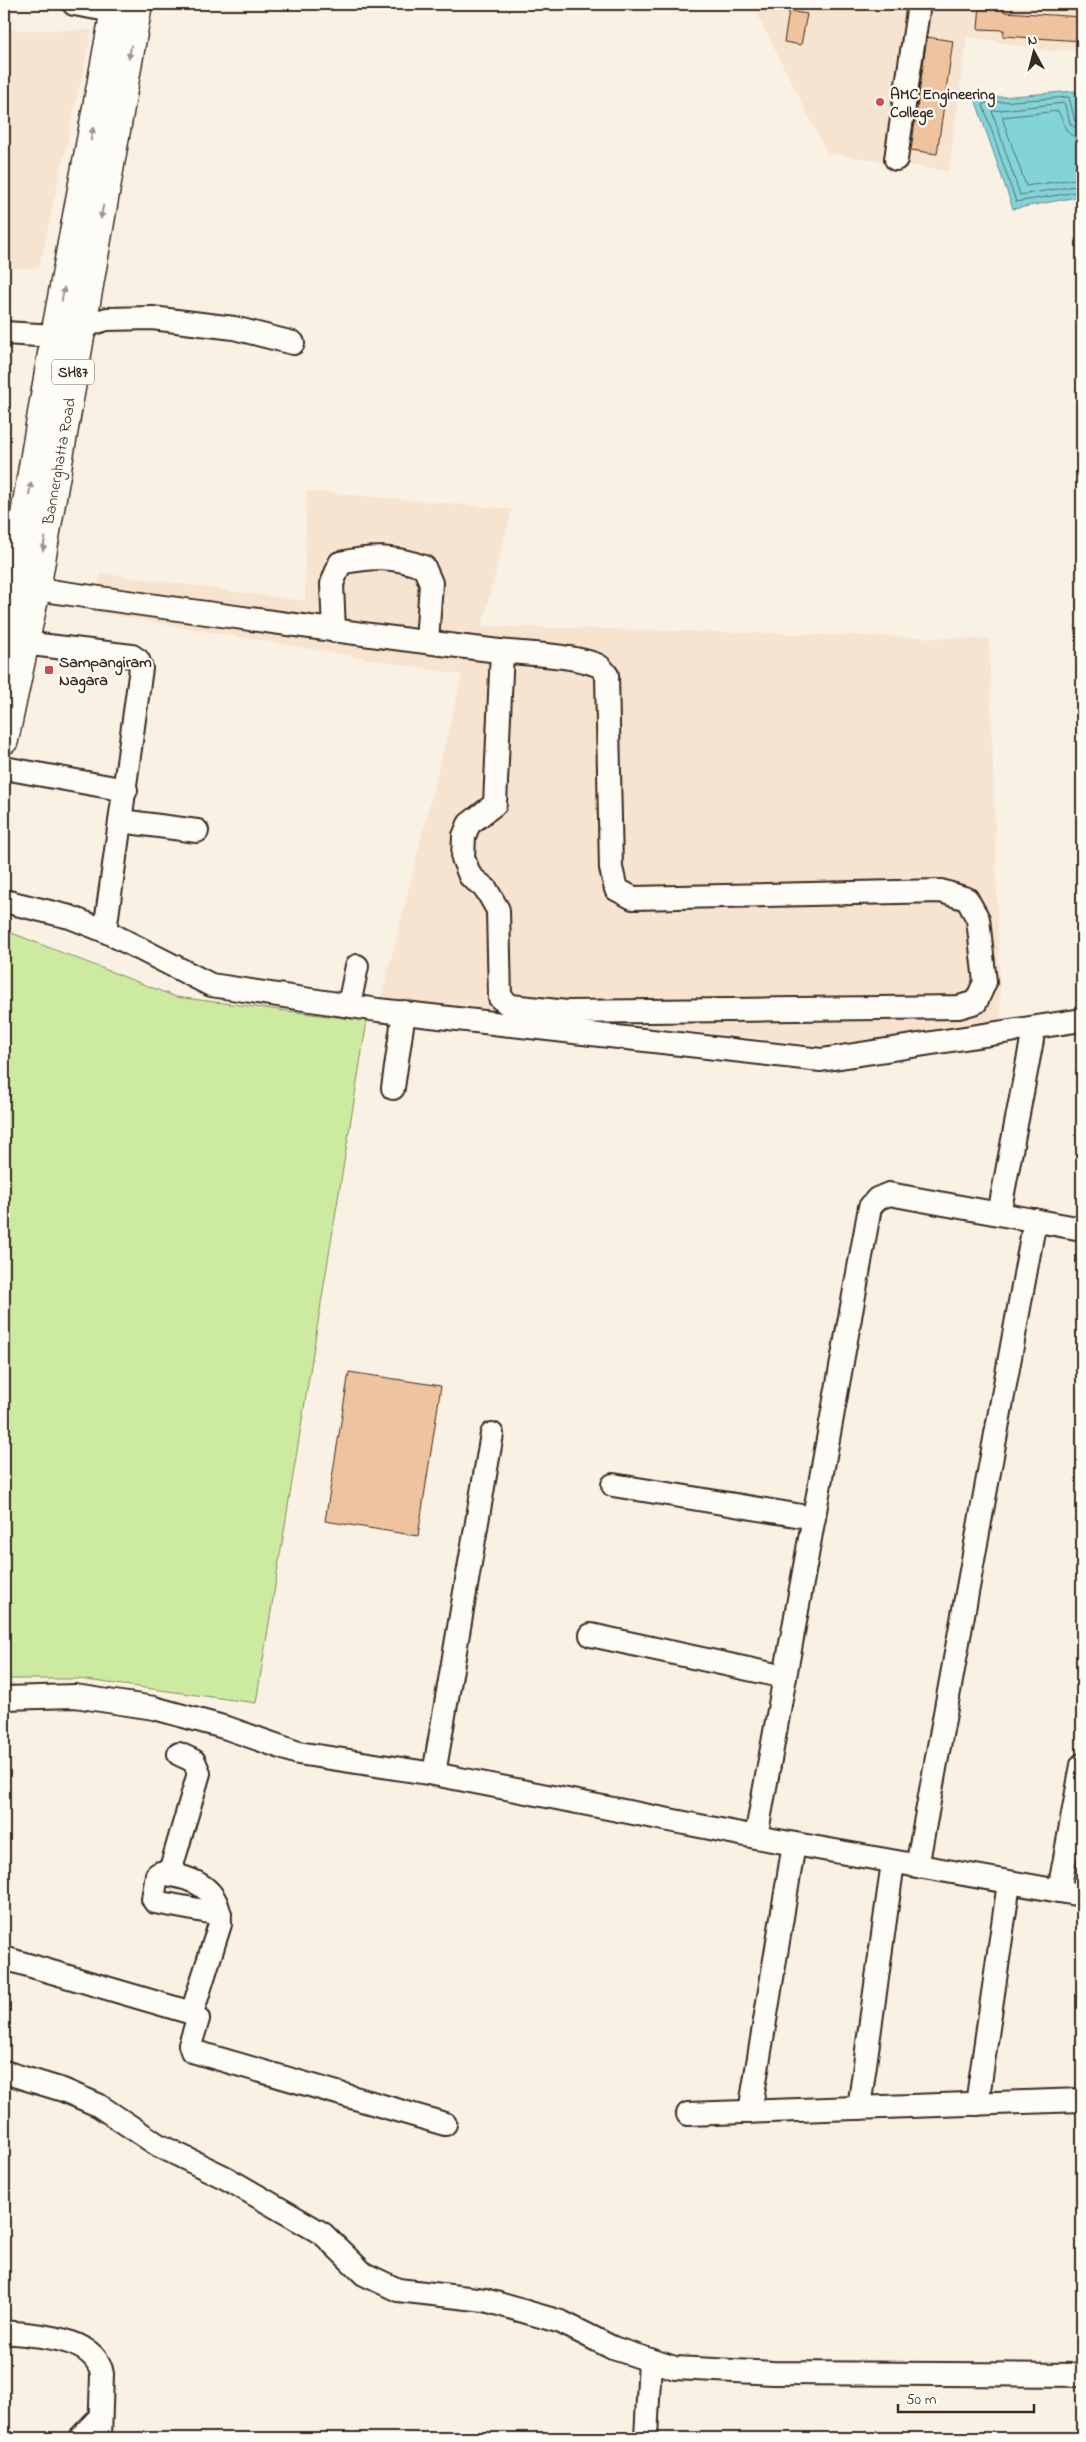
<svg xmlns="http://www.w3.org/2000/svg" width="1086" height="2442" font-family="'Indie Flower',sans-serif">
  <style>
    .built { fill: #f6e3d0 }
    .green { fill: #cdeaa1; stroke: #848a60 }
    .water { fill: #83d4d9; stroke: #66908e }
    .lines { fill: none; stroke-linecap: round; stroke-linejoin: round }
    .shore { stroke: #586e69; stroke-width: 1 }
    .building { fill: #eec39e; stroke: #3b2a1e }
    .minor-casing { stroke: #3b2a1e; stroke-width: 26 }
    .major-casing { stroke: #3b2a1e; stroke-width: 31 }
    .minor { stroke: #fdfcf7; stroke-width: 22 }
    .major { stroke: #fdfcf7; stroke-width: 28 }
    .oneway { fill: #9c938a }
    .poi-dot { fill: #d1495b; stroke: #fdfcf7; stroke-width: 2 }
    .labels { text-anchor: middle; stroke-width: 4.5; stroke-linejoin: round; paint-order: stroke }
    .shield { fill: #fdfcf7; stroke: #75695f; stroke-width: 1 }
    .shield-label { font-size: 15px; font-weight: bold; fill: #3b2a1e }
    .poi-label { font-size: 16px; font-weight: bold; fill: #3b2a1e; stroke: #fdfcf7; text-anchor: start }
    .street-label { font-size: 16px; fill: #3b2a1e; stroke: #fdfcf7 }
  </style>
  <rect width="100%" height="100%" fill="#faf1e5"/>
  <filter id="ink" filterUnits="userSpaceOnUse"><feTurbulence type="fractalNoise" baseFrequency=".02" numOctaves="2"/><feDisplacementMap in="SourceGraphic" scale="10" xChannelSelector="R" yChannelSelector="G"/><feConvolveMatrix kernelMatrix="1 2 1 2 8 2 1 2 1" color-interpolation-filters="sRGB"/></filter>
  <g filter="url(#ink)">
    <g class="built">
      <path d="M712,4H1082V50L1049,51L967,36L949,171L827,153L753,6Z"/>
      <path d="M4,30H92L39,268H4Z"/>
      <path d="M306,491L512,509L482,626L989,639L1001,1025L824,1045L381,999L462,675L94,612L100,573L305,601Z"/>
    </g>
    <path class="green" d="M4,930L176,997L367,1021L256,1703L79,1679H4Z"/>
    <path class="water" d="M1075,91L1082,133V196L1013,209L975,99Z"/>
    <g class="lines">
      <g class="shore">
        <path d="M1082,124L1075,121L1069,97L985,103L983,105L1016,202L1082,191"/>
        <path d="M1082,131L1071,125L1064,103L992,111L1020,195L1082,185"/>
        <path d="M1082,138C1063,137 1065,123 1058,111L1002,117L1026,186L1082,178"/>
      </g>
    </g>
    <g class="building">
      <path d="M980,4H996L1005,12L1082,17V41L1003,36L1004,30L978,29Z"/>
      <path d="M789,11L807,14L801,45L784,42Z"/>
      <path d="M927,37L953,41L937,154L911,150Z"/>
      <path d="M349,1372L441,1386L418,1536L325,1521Z"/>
    </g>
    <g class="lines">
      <defs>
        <g id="minor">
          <path d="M74,4L130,14"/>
          <path d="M896,159L919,4"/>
          <path d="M4,333L55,336L80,332L93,323L107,319L152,318L234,328L293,343"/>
          <path d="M36,589C190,611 344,633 499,651C526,654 572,655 597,665C601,666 604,672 607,675L611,868L616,889L633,898L941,891L967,899L978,919L985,982L976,1002L959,1007L567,1012L511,1006L500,998L498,910L486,889L470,876L463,858L464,836L469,824L495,804L502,651"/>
          <path d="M334,631L332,584L340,563C372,556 393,556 424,567L431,583L427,642"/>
          <path d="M23,643L132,656L138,660L141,668L105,931"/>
          <path d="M4,768L126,790"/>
          <path d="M121,821L197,831"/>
          <path d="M4,901L70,917L105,931L211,985L378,1010L821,1060L1082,1020"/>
          <path d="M349,1005L357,966"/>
          <path d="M393,1088L404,1012"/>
          <path d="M999,1214L1032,1040"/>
          <path d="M613,1485L814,1518"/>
          <path d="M591,1635L785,1677"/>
          <path d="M4,1698L75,1696L154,1708L227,1728L298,1753L434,1774L756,1837L1082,1895"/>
          <path d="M179,1754L194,1761L199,1773L172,1865L177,1876C204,1882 220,1895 220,1924L192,2013"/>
          <path d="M434,1774L492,1434"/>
          <path d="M756,1837L870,1207L877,1199L889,1194L1082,1229"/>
          <path d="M917,1867L1035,1220"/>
          <path d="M177,1876L160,1873L157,1875L153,1899L155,1902L220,1914"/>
          <path d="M1059,1891L1082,1765"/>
          <path d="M4,1958L192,2013L198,2019L190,2045L192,2051L445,2124"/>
          <path d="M4,2072L63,2090L98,2105L158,2145L226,2178L323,2234L364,2274L398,2290L485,2300L561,2322L613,2348L675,2368L773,2373L1082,2375"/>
          <path d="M977,2104L1009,1883"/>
          <path d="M859,2108L893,1862"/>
          <path d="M750,2112L794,1844"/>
          <path d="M688,2114L1082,2100"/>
          <path d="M4,2332C33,2335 96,2336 102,2374L100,2438"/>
          <path d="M80,2438L100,2417"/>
          <path d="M646,2438L650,2360"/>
        </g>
        <g id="major">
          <path d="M4,640L55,336L116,4"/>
          <path d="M4,740L36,589L138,4"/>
        </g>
      </defs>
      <use href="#minor" class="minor-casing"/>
      <use href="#major" class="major-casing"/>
      <use href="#minor" class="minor"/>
      <use href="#major" class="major"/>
    </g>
    <defs><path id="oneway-solid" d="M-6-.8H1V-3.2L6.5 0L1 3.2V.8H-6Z" transform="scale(1.25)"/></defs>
    <g class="oneway">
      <use href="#oneway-solid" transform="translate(130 52) rotate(100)"/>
      <use href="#oneway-solid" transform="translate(92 134) rotate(-80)"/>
      <use href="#oneway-solid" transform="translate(102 212) rotate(100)"/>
      <use href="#oneway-solid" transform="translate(63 294) rotate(-80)"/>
      <use href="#oneway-solid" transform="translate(30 489) rotate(-81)"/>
      <use href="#oneway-solid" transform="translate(44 544) rotate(100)"/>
    </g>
  </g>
  <g class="poi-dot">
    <circle cx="880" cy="102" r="5"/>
    <rect x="44" y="665" width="10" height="10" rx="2.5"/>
  </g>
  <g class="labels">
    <rect class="shield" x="52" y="359.5" width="42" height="25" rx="4"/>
    <g class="shield-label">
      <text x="73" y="377">SH87</text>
    </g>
    <g class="poi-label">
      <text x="890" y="99">AMC Engineering<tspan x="890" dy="18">College</tspan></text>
      <text x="59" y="667">Sampangiram<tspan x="59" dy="18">Nagara</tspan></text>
    </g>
    <g class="street-label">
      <text transform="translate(58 461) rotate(-80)" y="6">Bannerghatta Road</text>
    </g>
  </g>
  <rect width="1086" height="2442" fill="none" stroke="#fdfcf7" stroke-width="20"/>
  <rect x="10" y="10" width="1066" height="2422" fill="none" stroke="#3b2a1e" stroke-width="2" filter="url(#ink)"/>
  <g transform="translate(1034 52) rotate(353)" stroke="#fdfcf7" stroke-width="4" paint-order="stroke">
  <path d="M0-4L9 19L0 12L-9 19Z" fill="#3b2a1e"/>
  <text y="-8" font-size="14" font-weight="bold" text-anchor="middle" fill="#3b2a1e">N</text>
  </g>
  <path d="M898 2404v8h136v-8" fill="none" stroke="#3b2a1e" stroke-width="2.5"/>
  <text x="906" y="2404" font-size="15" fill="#3b2a1e" stroke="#fdfcf7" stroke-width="4" paint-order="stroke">50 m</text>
</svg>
